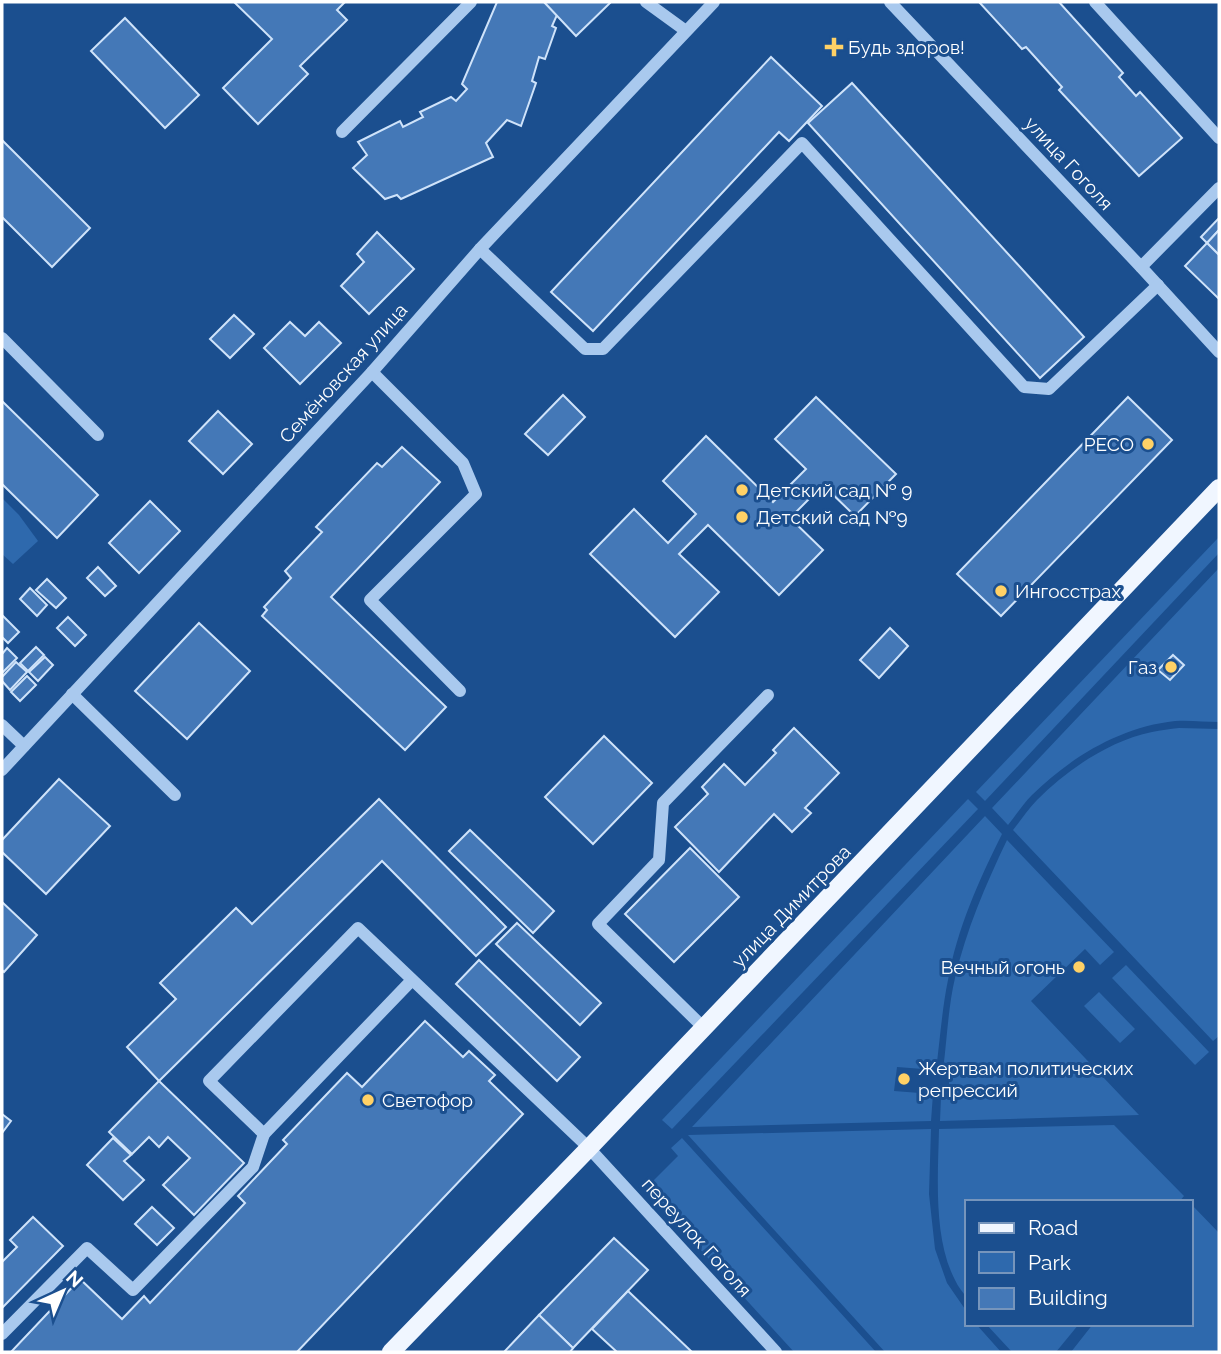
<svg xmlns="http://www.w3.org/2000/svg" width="1221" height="1354" font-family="Raleway,sans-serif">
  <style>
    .green { fill: #2e69ad }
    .building { fill: #4478b7; stroke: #cfe3fa; stroke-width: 2 }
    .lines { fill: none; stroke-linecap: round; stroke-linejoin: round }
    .minor { stroke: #a9c9ee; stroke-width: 12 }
    .major { stroke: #f0f6ff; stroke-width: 18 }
    .poi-dot { fill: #ffd166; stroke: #1b4f8f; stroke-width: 2.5 }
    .labels { text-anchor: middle; stroke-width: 6; stroke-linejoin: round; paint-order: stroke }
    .poi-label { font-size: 19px; fill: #fff; stroke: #1b4f8f; text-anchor: start }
    .street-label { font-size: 19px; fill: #fff; stroke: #1b4f8f }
  </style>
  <rect width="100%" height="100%" fill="#1b4f8f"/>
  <g class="green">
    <path d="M2,498L19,515L38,541L13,564L2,554Z"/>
    <path d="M1219,537V553L985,801L976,792Z"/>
    <path d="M1219,568V722C1205,722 1190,720 1175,721C1120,727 1071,757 1032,795C1023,804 1016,815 1008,825L992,808Z"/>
    <path d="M1179,728L1219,729V1036L1213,1041L1013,830C1021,820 1028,809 1037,800C1068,769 1109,741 1152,732C1161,730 1170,729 1179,728Z"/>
    <path d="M968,799L978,809L672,1129L662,1120Z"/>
    <path d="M985,816L1002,834C979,880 957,929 948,980C942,1009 940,1040 936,1070L897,1067L894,1091L933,1094L931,1121L692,1127Z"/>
    <path d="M1007,840L1114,952L1100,965L1085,949L1031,1001L1139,1115L940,1121L941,1097H948L950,1071L943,1070C947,1040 948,1008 955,978C966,930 986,884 1007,840Z"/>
    <path d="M1126,965L1209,1052L1195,1065L1112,978Z"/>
    <path d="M1099,992L1135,1029L1120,1043L1084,1006Z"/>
    <path d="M1114,1125L1184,1196L1179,1202H967V1298C963,1292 958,1287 955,1280C933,1238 938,1175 939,1129Z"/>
    <path d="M931,1129L929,1194L935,1249L947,1283L967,1312V1324H976L1001,1352H885L688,1135Z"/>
    <path d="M682,1138L876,1352H794L645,1189L678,1156L671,1148Z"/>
    <path d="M1191,1204L1219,1233V1352H1071L1093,1324H1191Z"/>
    <path d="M986,1324H1079L1056,1352H1012Z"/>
  </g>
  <g class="building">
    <path d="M234,2H345L337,10L347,20L300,66L308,74L258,124L223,88L272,39Z"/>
    <path d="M497,2H544L557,15L552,26L556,28L545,59L539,57L532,81L536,83L521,126L507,120L486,143L493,157L401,199L397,195L385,199L353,168L367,155L358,142L400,121L403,127L423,117L420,112L451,97L456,101L467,89L462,84Z"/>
    <path d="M544,2H611L576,36Z"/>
    <path d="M979,2H1059L1123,73L1119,77L1136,96L1140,92L1182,138L1139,176L1059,90L1062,87L1026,47L1022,49Z"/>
    <path d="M125,18L199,95L165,128L91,51Z"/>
    <path d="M771,57L822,106L789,141L779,132L593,331L551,292Z"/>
    <path d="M852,83L1084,337L1040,378L808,123Z"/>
    <path d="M2,140L90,228L52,267L2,217Z"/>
    <path d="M1219,218V230L1207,243L1201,237Z"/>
    <path d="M1219,230V255L1207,243Z"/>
    <path d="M377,232L414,269L369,314L341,286L364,262L357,254Z"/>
    <path d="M1207,243L1219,255V299L1185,266Z"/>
    <path d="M234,315L254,334L230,358L210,339Z"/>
    <path d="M290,322L305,336L319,322L341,343L300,384L264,348Z"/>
    <path d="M563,395L585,417L548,455L525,434Z"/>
    <path d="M816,397L896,474L855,516L823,485L790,518L823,550L779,595L708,525L679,554L719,592L675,637L590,554L634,509L668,543L696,514L663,481L706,436L773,502L806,469L775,439Z"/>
    <path d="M1128,397L1172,440L1001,616L957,574Z"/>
    <path d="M2,401L98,495L57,538L2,484Z"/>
    <path d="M218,411L252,444L223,474L189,441Z"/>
    <path d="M402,447L440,482L331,597L446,707L405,750L262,616L267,610L264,607L291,578L285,571L322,532L316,527L377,463L382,467Z"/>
    <path d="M150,501L180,531L139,573L109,543Z"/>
    <path d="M98,567L116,586L105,596L87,578Z"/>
    <path d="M47,579L66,598L56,608L36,590Z"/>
    <path d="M30,588L47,605L37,616L20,599Z"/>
    <path d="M2,615L19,632L8,643L2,637Z"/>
    <path d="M68,617L86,635L75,646L57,628Z"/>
    <path d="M199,623L250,671L187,739L135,691Z"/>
    <path d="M890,628L908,646L879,678L860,660Z"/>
    <path d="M36,647L44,655L28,671L20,663Z"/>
    <path d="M7,648L17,658L2,673V654Z"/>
    <path d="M1173,655L1184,665L1170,680L1158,670Z"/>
    <path d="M45,657L53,665L38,681L29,672Z"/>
    <path d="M16,662L27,672L10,690L2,681V677Z"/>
    <path d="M27,676L36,685L20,701L11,692Z"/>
    <path d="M794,728L839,773L805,808L811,813L792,832L774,814L719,872L675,827L708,794L702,787L724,764L745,785L776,753L773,750Z"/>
    <path d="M604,736L652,783L593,844L545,797Z"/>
    <path d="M59,779L110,826L46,894L2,852V840Z"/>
    <path d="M379,799L506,927L476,956L382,861L159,1081L127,1047L176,999L160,983L236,908L252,924Z"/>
    <path d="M470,830L554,911L533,933L449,851Z"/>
    <path d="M690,848L739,897L674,962L625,914Z"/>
    <path d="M2,902L37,935L4,972L2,970Z"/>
    <path d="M517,923L601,1003L580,1025L496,944Z"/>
    <path d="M479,960L580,1057L557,1081L456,984Z"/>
    <path d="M425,1021L463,1057L469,1051L495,1075L489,1081L523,1114L297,1352H11L80,1279L122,1319L144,1296L150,1303L245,1203L238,1196L287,1144L283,1140L347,1073L362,1087Z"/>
    <path d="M159,1081L244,1163L194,1215L163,1185L190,1158L168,1137L159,1147L149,1137L132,1154L109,1132Z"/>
    <path d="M2,1114L11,1121L2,1133Z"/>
    <path d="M113,1138L131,1155L124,1161L144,1180L123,1200L87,1165Z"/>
    <path d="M152,1207L174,1228L157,1245L135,1224Z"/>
    <path d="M33,1217L63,1246L2,1308V1262L17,1247L10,1240Z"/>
    <path d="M614,1238L648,1270L573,1348L539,1315Z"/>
    <path d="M628,1291L692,1352H617L592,1329Z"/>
    <path d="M539,1315L573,1348L570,1352H504Z"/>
  </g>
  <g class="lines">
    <g class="minor">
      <path d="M646,2L686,31"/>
      <path d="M890,2L1141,267L1219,352"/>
      <path d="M1095,2L1219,138"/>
      <path d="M342,132L471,2"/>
      <path d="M480,249L585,349H603L802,143L1024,387L1049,389L1158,285"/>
      <path d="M1141,267L1219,188"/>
      <path d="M2,338L98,435"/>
      <path d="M372,372L463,463L476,494L370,600L460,691"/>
      <path d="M72,694L175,795"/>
      <path d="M2,725L24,746"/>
      <path d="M2,770L372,372L480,249L714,2"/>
      <path d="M412,980L264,1134L209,1081L358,928L589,1148L776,1352"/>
      <path d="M704,1028L598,924L659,860L663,803L768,695"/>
      <path d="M2,1334L87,1248L133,1290L253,1167L264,1134"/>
    </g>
    <path class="major" d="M391,1352L589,1148L1219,488"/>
  </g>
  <g class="poi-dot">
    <path d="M830.5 36.5h7v7h7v7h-7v7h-7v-7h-7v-7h7z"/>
    <circle cx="1148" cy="444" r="7"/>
    <circle cx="742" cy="490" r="7"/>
    <circle cx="742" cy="517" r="7"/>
    <circle cx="1001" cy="591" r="7"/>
    <circle cx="1171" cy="667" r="7"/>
    <circle cx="1079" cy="967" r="7"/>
    <circle cx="904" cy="1079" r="7"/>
    <circle cx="368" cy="1100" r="7"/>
  </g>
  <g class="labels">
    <g class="poi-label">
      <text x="848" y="54">Будь здоров!</text>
      <text x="1134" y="451" text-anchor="end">РЕСО</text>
      <text x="756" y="497">Детский сад № 9</text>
      <text x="756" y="524">Детский сад №9</text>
      <text x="1015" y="598">Ингосстрах</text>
      <text x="1157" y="674" text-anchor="end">Газ</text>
      <text x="1065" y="974" text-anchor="end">Вечный огонь</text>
      <text x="918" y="1075">Жертвам политических<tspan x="918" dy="22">репрессий</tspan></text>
      <text x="382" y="1107">Светофор</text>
    </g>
    <g class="street-label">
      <text transform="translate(1069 163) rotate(47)" y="7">улица Гоголя</text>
      <text transform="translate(343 373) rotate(-48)" y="7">Семёновская улица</text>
      <text transform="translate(791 906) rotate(-46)" y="7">улица Димитрова</text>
      <text transform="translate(697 1237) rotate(48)" y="7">переулок Гоголя</text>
    </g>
  </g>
  <rect width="1221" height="1354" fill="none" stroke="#ffffff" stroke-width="7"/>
  <rect x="965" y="1200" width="228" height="126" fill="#1b4f8f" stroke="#7695bc" stroke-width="2"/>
  <rect x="979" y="1223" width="35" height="10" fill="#f0f6ff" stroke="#7695bc" stroke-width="2"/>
  <text x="1028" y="1235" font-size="21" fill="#ffffff">Road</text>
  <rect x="979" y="1252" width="35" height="21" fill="#2e69ad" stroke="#7695bc" stroke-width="2"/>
  <text x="1028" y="1270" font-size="21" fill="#ffffff">Park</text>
  <rect x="979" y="1288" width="35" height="21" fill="#4478b7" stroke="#7695bc" stroke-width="2"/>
  <text x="1028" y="1305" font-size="21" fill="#ffffff">Building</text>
  <g transform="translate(63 1291) rotate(44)" stroke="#1b4f8f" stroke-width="5" paint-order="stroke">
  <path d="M0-5L12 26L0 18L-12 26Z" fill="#ffffff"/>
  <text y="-10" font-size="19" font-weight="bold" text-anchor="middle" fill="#ffffff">N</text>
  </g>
</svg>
